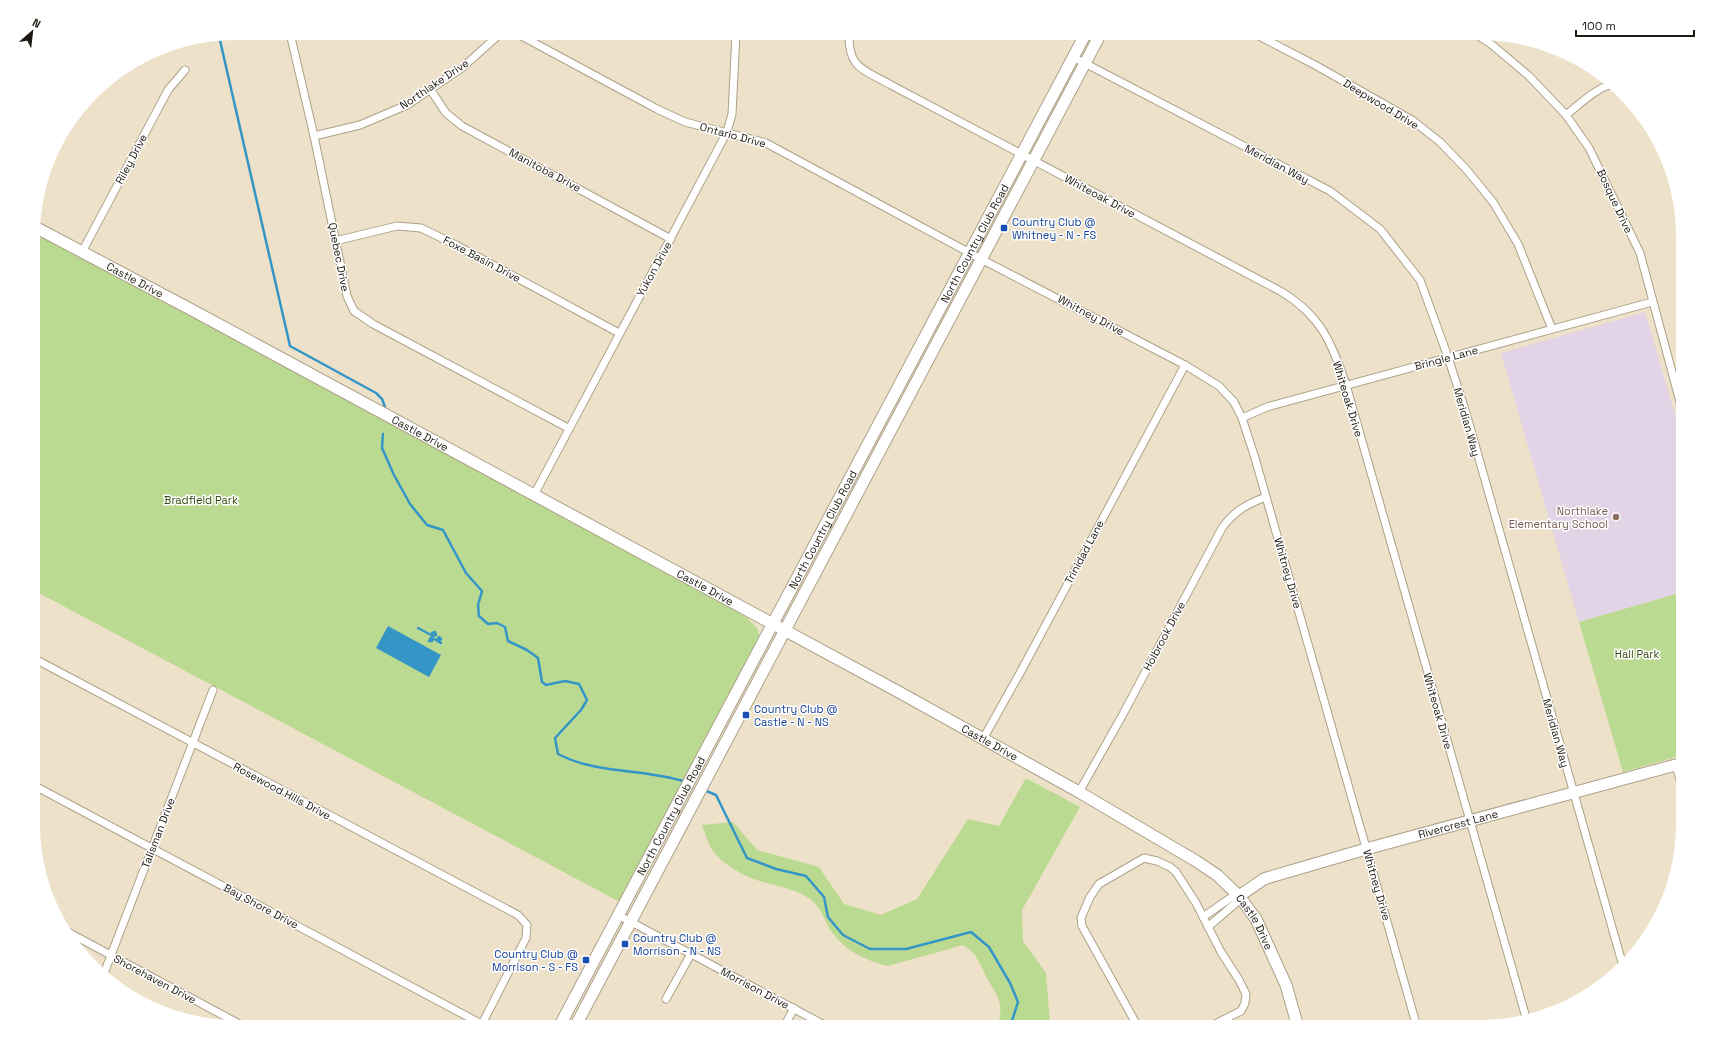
<svg xmlns="http://www.w3.org/2000/svg" width="1716" height="1060" font-family="'Space Grotesk',sans-serif">
  <style>
    .education { fill: #e2d3e6 }
    .green { fill: #bbda91 }
    .water { fill: #3496c7 }
    .lines { fill: none; stroke-linecap: round; stroke-linejoin: round }
    .stream { stroke: #3496c7; stroke-width: 2.5 }
    .street-casing { stroke: #ada089; stroke-width: 9 }
    .secondary-casing { stroke: #ada089; stroke-width: 13 }
    .street { stroke: #fff; stroke-width: 7 }
    .secondary { stroke: #fff; stroke-width: 11 }
    .transit-dot { fill: #1a4fb4; stroke: #fff; stroke-width: 1.5 }
    .education-dot { fill: #8d6e63; stroke: #fff; stroke-width: 1.5 }
    .labels { text-anchor: middle; stroke-width: 3; stroke-linejoin: round; paint-order: stroke }
    .street-label { font-size: 11px; fill: #1e1911; stroke: #fff }
    .transit-label { font-size: 11px; fill: #164399; stroke: #fff; text-anchor: start }
    .park-label { font-size: 11px; fill: #384c11; stroke: #fff }
    .education-label { font-size: 11px; fill: #785e54; stroke: #fff; text-anchor: end }
  </style>
  <rect width="100%" height="100%" fill="#eee1c9"/>
  <path class="education" d="M1645,312L1683,442V592L1579,622L1501,353Z"/>
  <g class="green">
    <path d="M35,233L683,580L746,617L757,628L760,637L620,902L35,591Z"/>
    <path d="M1683,592V755L1623,772L1579,622Z"/>
    <path d="M1026,778L1080,807L1022,910L1023,941L1046,973L1050,1023L1053,1027H997C1006,1001 996,996 985,974C978,960 977,954 963,945L888,966C866,961 842,949 830,929C824,919 820,906 810,899C797,890 782,887 767,883C749,879 721,865 711,848C707,841 705,833 702,825L733,822L757,850L819,867L844,904L881,915L917,899L968,819L999,826Z"/>
  </g>
  <path class="water" d="M388,626L441,655L429,677L376,648Z"/>
  <g class="lines">
    <g class="stream">
      <path d="M219,36L290,346L376,393L382,399L385,407"/>
      <path d="M383,434L382,448L394,475L410,504L427,525L443,530L466,573L482,591L478,605L479,616L488,624L497,623L505,627L508,641L527,650L538,658L542,682L546,685L565,681L579,684L587,700L581,710L555,738L558,754C598,775 645,768 686,782"/>
      <path d="M418,628L431,635L433,636L436,635L435,632L432,633C431,636 433,638 432,641H429L431,638C434,638 436,641 439,641L441,639L439,637L437,640C437,642 440,642 441,643"/>
      <path d="M704,790L716,795L747,858L776,869L806,876L824,897L828,917L843,935L870,949H906L971,932L989,947L1010,983L1018,1002L1010,1027"/>
    </g>
    <defs>
      <g id="street">
        <path d="M290,33L314,136L347,296L354,311L373,324L568,428"/>
        <path d="M516,33L657,109L685,122L766,143L981,259L1185,365L1219,386L1234,402L1242,418L1255,458L1417,1027"/>
        <path d="M849,33C848,69 863,69 891,85L1282,292C1321,316 1332,343 1346,385L1527,1021"/>
        <path d="M1253,33L1315,65L1412,120L1440,142L1466,169L1493,202L1518,244L1552,329"/>
        <path d="M1474,33L1491,44L1529,76L1566,115L1589,148L1640,253L1683,413"/>
        <path d="M1073,57L1330,191L1380,229L1420,280L1448,357L1466,413L1623,966"/>
        <path d="M430,89L446,113L462,126L671,239"/>
        <path d="M1566,115C1580,104 1595,89 1612,84"/>
        <path d="M314,136L360,125L407,105L463,67L501,33"/>
        <path d="M335,241L397,226L421,228L456,245L619,333"/>
        <path d="M82,252L168,90L185,70"/>
        <path d="M1242,418L1267,407L1652,302"/>
        <path d="M534,495L727,132L732,114L736,33"/>
        <path d="M35,659L518,915L527,925L526,938L482,1024"/>
        <path d="M983,739L1020,673L1185,365"/>
        <path d="M1676,765L1683,791"/>
        <path d="M35,786L487,1027"/>
        <path d="M1079,792L1122,716L1222,528C1234,511 1247,504 1266,497"/>
        <path d="M618,915L828,1027"/>
        <path d="M1203,917L1232,897L1239,896"/>
        <path d="M1208,927L1237,902L1239,896"/>
        <path d="M64,930L245,1027"/>
        <path d="M103,976L213,690"/>
        <path d="M666,999L691,954"/>
        <path d="M784,1027L794,1008"/>
        <path d="M1138,1027L1082,926L1081,918L1090,897L1099,884L1144,858L1157,861L1170,867L1176,872L1196,903L1221,952L1239,980L1246,994L1245,1003L1241,1011L1209,1027"/>
      </g>
      <g id="secondary">
        <path id="s1" d="M35,227L192,310L897,691L1079,792L1196,861L1217,875L1239,896L1256,919L1286,985L1298,1027"/>
        <path id="s2" d="M1239,896L1264,879L1270,877L1366,849L1683,763"/>
        <path id="s3" d="M559,1027L1086,33"/>
        <path d="M575,1027L1101,33"/>
      </g>
    </defs>
    <use href="#street" class="street-casing"/>
    <use href="#secondary" class="secondary-casing"/>
    <use href="#street" class="street"/>
    <use href="#secondary" class="secondary"/>
  </g>
  <g class="transit-dot">
    <rect x="1000" y="224" width="8" height="8" rx="2"/>
    <rect x="742" y="711" width="8" height="8" rx="2"/>
    <rect x="621" y="940" width="8" height="8" rx="2"/>
    <rect x="582" y="956" width="8" height="8" rx="2"/>
  </g>
  <circle class="education-dot" cx="1616" cy="517" r="4"/>
  <g class="labels">
    <g class="street-label">
      <text transform="translate(434 84) rotate(-34)" y="4">Northlake Drive</text>
      <text transform="translate(1381 104) rotate(31)" y="4">Deepwood Drive</text>
      <text transform="translate(733 135) rotate(15)" y="4">Ontario Drive</text>
      <text transform="translate(131 159) rotate(-62)" y="4">Riley Drive</text>
      <text transform="translate(1277 164) rotate(28)" y="4">Meridian Way</text>
      <text transform="translate(545 170) rotate(28)" y="4">Manitoba Drive</text>
      <text transform="translate(1100 196) rotate(28)" y="4">Whiteoak Drive</text>
      <text transform="translate(1615 201) rotate(65)" y="4">Bosque Drive</text>
      <text dy="4" stroke="none"><textPath href="#s3" startOffset="887">North Country Club Road</textPath></text>
      <text transform="translate(339 257) rotate(79)" y="4">Quebec Drive</text>
      <text transform="translate(482 259) rotate(28)" y="4">Foxe Basin Drive</text>
      <text transform="translate(654 269) rotate(-61)" y="4">Yukon Drive</text>
      <text dy="4" stroke="none"><textPath href="#s1" startOffset="113">Castle Drive</textPath></text>
      <text transform="translate(1091 315) rotate(28)" y="4">Whitney Drive</text>
      <text transform="translate(1446 358) rotate(-15)" y="4">Bringle Lane</text>
      <text transform="translate(1348 399) rotate(73)" y="4">Whiteoak Drive</text>
      <text transform="translate(1467 422) rotate(74)" y="4">Meridian Way</text>
      <text dy="4" stroke="none"><textPath href="#s1" startOffset="437">Castle Drive</textPath></text>
      <text dy="4" stroke="none"><textPath href="#s3" startOffset="563">North Country Club Road</textPath></text>
      <text transform="translate(1084 552) rotate(-62)" y="4">Trinidad Lane</text>
      <text transform="translate(1288 573) rotate(74)" y="4">Whitney Drive</text>
      <text dy="4" stroke="none"><textPath href="#s1" startOffset="761">Castle Drive</textPath></text>
      <text transform="translate(1164 636) rotate(-62)" y="4">Holbrook Drive</text>
      <text transform="translate(1438 711) rotate(74)" y="4">Whiteoak Drive</text>
      <text transform="translate(1556 733) rotate(74)" y="4">Meridian Way</text>
      <text dy="4" stroke="none"><textPath href="#s1" startOffset="1085">Castle Drive</textPath></text>
      <text transform="translate(282 791) rotate(28)" y="4">Rosewood Hills Drive</text>
      <text dy="4" stroke="none"><textPath href="#s3" startOffset="239">North Country Club Road</textPath></text>
      <text dy="4" stroke="none"><textPath href="#s2" startOffset="232">Rivercrest Lane</textPath></text>
      <text transform="translate(158 833) rotate(-69)" y="4">Talisman Drive</text>
      <text transform="translate(1377 885) rotate(74)" y="4">Whitney Drive</text>
      <text transform="translate(261 906) rotate(28)" y="4">Bay Shore Drive</text>
      <text dy="4" stroke="none"><textPath href="#s1" startOffset="1409">Castle Drive</textPath></text>
      <text transform="translate(155 979) rotate(28)" y="4">Shorehaven Drive</text>
      <text transform="translate(755 988) rotate(28)" y="4">Morrison Drive</text>
    </g>
    <g class="transit-label">
      <text x="1012" y="226">Country Club @<tspan x="1012" dy="13">Whitney - N - FS</tspan></text>
      <text x="754" y="713">Country Club @<tspan x="754" dy="13">Castle - N - NS</tspan></text>
      <text x="633" y="942">Country Club @<tspan x="633" dy="13">Morrison - N - NS</tspan></text>
      <text x="578" y="958" text-anchor="end">Country Club @<tspan x="578" dy="13">Morrison - S - FS</tspan></text>
    </g>
    <g class="park-label">
      <text x="201" y="504">Bradfield Park</text>
      <text x="1637" y="658">Hall Park</text>
    </g>
    <g class="education-label">
      <text x="1608" y="515">Northlake<tspan x="1608" dy="13">Elementary School</tspan></text>
    </g>
  </g>
  <path d="M0 0H1716V1060H0ZM236 40H1480A196 196 0 0 1 1676 236V824A196 196 0 0 1 1480 1020H236A196 196 0 0 1 40 824V236A196 196 0 0 1 236 40Z" fill="#fff" fill-rule="evenodd"/>
  <g transform="translate(32 32) rotate(28)" stroke="#ffffff" stroke-width="3" paint-order="stroke">
  <path d="M0-3L7 15L0 10L-7 15Z" fill="#1e1911"/>
  <text y="-6" font-size="11" font-weight="bold" text-anchor="middle" fill="#1e1911">N</text>
  </g>
  <path d="M1576 30v6h118v-6" fill="none" stroke="#1e1911" stroke-width="2"/>
  <text x="1582" y="30" font-size="12" fill="#1e1911" stroke="#ffffff" stroke-width="3" paint-order="stroke">100 m</text>
</svg>
